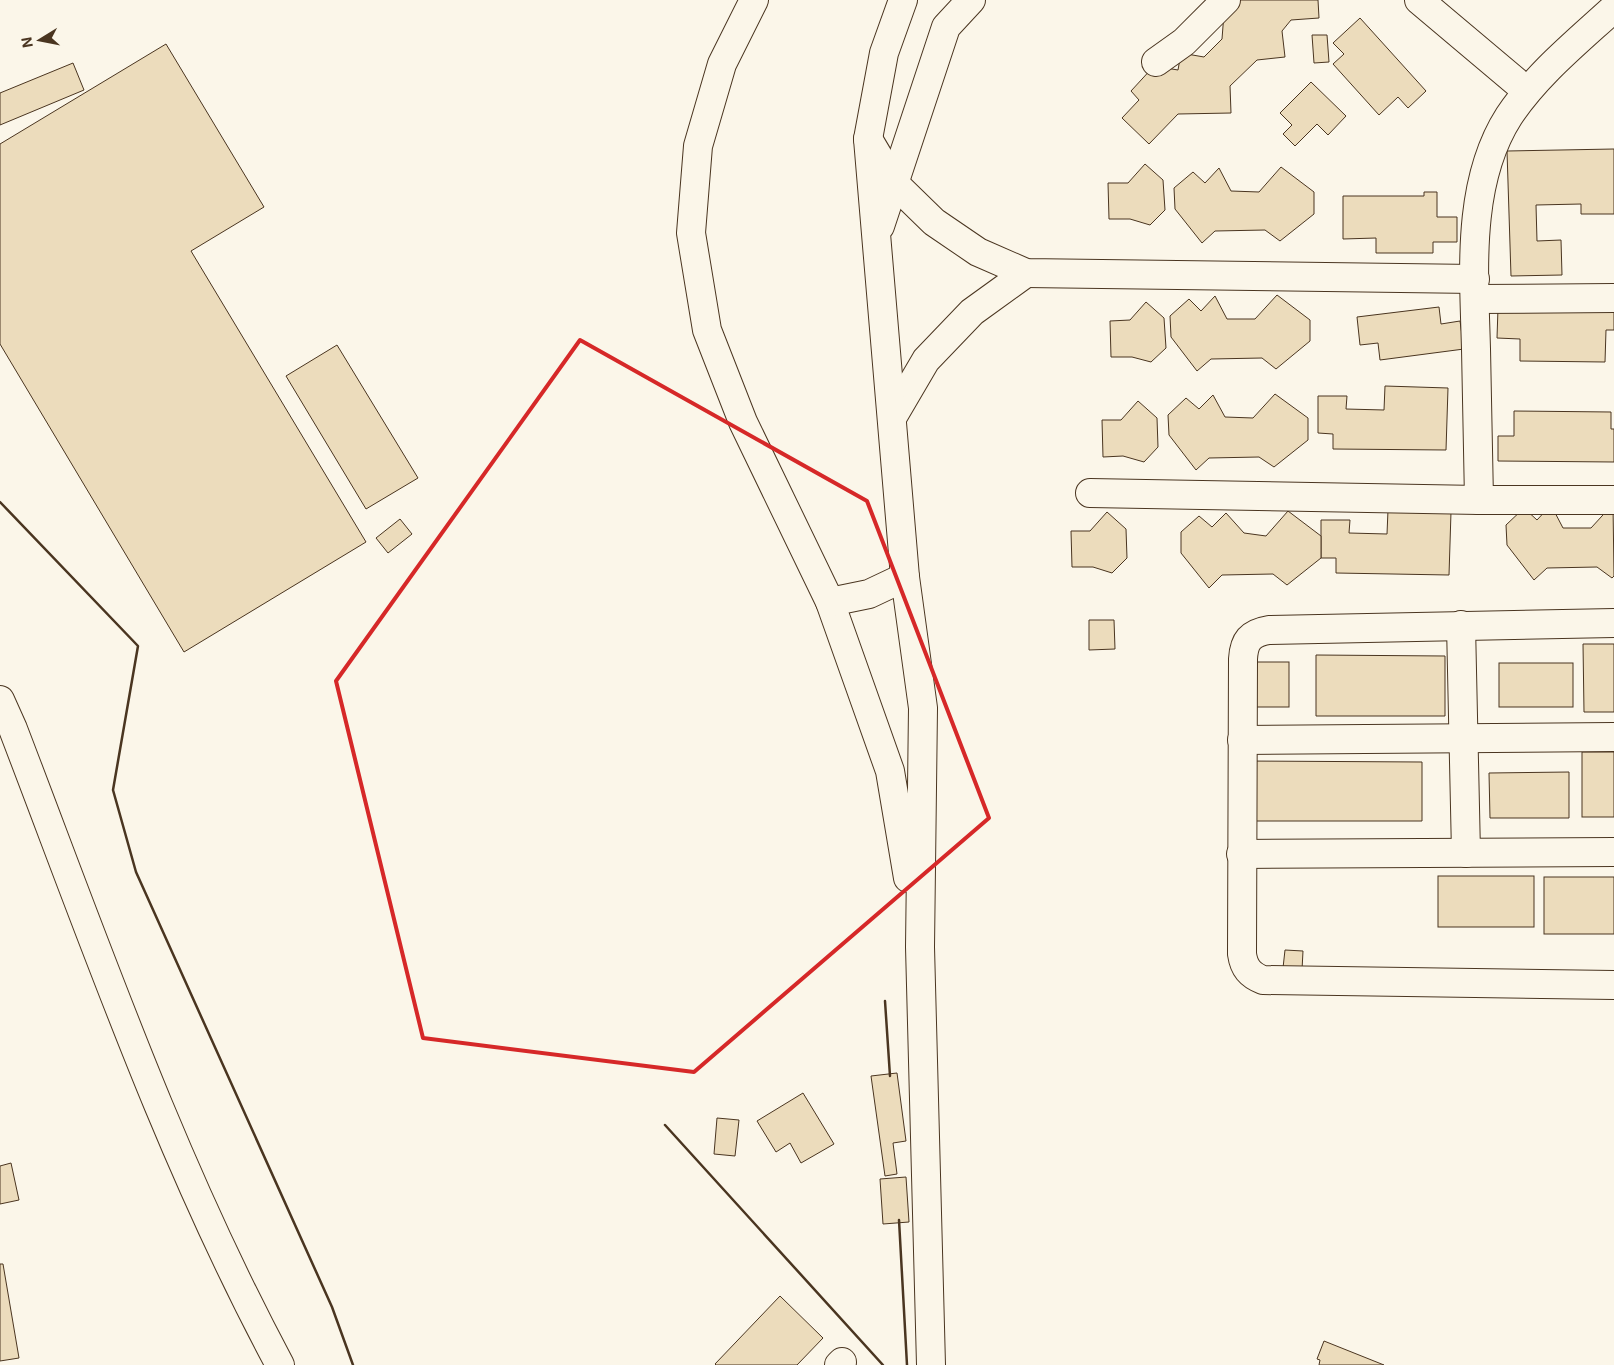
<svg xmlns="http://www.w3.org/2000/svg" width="1614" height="1365" font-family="Inter,sans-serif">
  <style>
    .building { fill: #ecdcbc; stroke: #4a3520 }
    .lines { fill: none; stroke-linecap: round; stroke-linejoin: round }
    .street-casing { stroke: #4a3520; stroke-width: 30 }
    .secondary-casing { stroke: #4a3520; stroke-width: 30 }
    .street { stroke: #fbf6e9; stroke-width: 28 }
    .secondary { stroke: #fbf6e9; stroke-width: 28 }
    .wall { stroke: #4a3520; stroke-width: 2.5 }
    .marked { fill: none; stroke: #d62828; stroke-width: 4; stroke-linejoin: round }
  </style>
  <rect width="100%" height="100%" fill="#fbf6e9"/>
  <g class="building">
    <path d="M1237,0H1318L1319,18L1291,20L1282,31L1285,57L1257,60L1230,86L1231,113L1178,114L1149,144L1122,118L1139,100L1131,91L1154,66L1178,70L1181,53L1204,57L1222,39L1224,13Z"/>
    <path d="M1360,18L1426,91L1408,108L1398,97L1379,115L1333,64L1344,54L1333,43Z"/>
    <path d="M1312,35H1327L1329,62L1314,63Z"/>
    <path d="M166,44L264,207L191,251L366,542L184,652L0,344V144Z"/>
    <path d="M73,63L84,90L0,125V93Z"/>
    <path d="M1311,82L1346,116L1328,135L1317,124L1295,146L1283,134L1292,125L1280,113Z"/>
    <path d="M1614,149V214H1581V204L1536,205L1537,241L1561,240L1562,275L1511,276L1507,151Z"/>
    <path d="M1145,164L1163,180L1165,210L1150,225L1130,219H1109L1108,183H1128Z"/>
    <path d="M1281,167L1314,192V214L1280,241L1265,230L1215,231L1202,243L1175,209L1174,188L1193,172L1205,183L1219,168L1231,191L1259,192Z"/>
    <path d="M1424,192H1437V217H1457V242H1433V253H1376V238L1343,239V196H1424Z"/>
    <path d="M1277,295L1310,320V341L1276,369L1262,358L1211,359L1197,371L1171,337L1170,316L1189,299L1201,311L1215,296L1227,319H1255Z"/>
    <path d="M1146,302L1164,318L1166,348L1151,362L1132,357H1111L1110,321L1130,320Z"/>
    <path d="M1439,307L1441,324L1460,321L1464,349L1380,360L1378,343L1360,345L1357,317Z"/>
    <path d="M1498,308L1614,310V330H1606L1605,362L1520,361V339L1497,338Z"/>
    <path d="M337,345L418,478L366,509L286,376Z"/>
    <path d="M1385,386L1448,388L1446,450L1333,449V434L1318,433V396H1347L1346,409L1384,410Z"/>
    <path d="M1275,394L1308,418V440L1274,467L1259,457L1209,458L1196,470L1169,435L1168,415L1186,398L1199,409L1213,395L1225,417L1253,418Z"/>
    <path d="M1138,401L1157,418L1158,447L1144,462L1123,456L1103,457L1102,420H1121Z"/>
    <path d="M1514,411L1611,412V429H1614V462L1498,461V436H1514Z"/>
    <path d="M1613,504L1614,576L1612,578L1597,567L1547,568L1534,580L1507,545L1506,525L1524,508L1537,520L1551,505L1563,528H1591Z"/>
    <path d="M1388,510L1451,512L1449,575L1336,573V558H1321V520H1350L1349,533L1387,534Z"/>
    <path d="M1288,511L1321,536V558L1287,585L1273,574L1222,575L1209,588L1181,553V532L1199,516L1212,527L1226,513L1244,533L1266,536Z"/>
    <path d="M1107,512L1126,529L1127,558L1112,573L1093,567H1072L1071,531H1090Z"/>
    <path d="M400,519L412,534L388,553L376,538Z"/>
    <path d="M1089,620H1114L1115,649L1089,650Z"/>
    <path d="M1583,644H1614V712H1584Z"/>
    <path d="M1316,655L1445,656V716H1316Z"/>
    <rect x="1256" y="662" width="33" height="45"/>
    <rect x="1499" y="663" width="74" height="44"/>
    <rect x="1582" y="752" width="32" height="65"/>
    <path d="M1244,761L1422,762V821H1245Z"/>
    <path d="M1569,772V818H1490L1489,773Z"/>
    <rect x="1438" y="876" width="96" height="51"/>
    <rect x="1544" y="877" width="70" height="57"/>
    <path d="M1285,950L1303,951L1302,970L1283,968Z"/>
    <path d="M897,1073L906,1141L893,1143L897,1174L885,1176L871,1076Z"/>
    <path d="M803,1093L834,1144L801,1163L790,1143L776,1152L757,1121Z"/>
    <path d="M717,1118L739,1120L735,1156L714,1154Z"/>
    <path d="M11,1163L19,1200L0,1204V1166Z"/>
    <path d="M906,1177L909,1222L883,1224L880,1179Z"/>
    <path d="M0,1264H3L19,1358L0,1361Z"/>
    <path d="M780,1296L823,1338L797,1365H716L715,1364Z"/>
    <path d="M1324,1341L1384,1365H1319L1320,1360L1317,1359Z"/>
  </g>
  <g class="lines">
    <defs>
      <g id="street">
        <path d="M1419,0L1527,91"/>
        <path d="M1156,62L1184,42L1226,0"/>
        <path d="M868,139L894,183L934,222L978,252L1026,273L1475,279"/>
        <path d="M1475,299L1614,298"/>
        <path d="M892,418L926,360L972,312L1026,273"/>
        <path d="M1090,493L1479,500H1614"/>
        <path d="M1479,500C1478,449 1477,399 1476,349C1474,273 1466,183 1509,116C1537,74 1577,42 1614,8"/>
        <path d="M1614,623L1269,630C1250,633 1244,641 1243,659L1242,954C1244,968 1250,975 1263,980L1614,985"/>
        <path d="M1461,625L1466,853"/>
        <path d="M1242,740L1614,737"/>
        <path d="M1241,854L1614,852"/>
        <path d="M839,1365L842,1362"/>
      </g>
      <g id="secondary">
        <path d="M754,0L722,64L698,146L691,233L707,330L743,422L830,602L890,771L908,878"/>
        <path d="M903,0L884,53L868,139L905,577L923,708L920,947L931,1365"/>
        <path d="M880,226L946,27L971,0"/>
        <path d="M830,602L869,594L905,577"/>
        <path d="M0,700L13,729C95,943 171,1162 280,1365"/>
      </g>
    </defs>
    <use href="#street" class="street-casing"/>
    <use href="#secondary" class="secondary-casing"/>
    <use href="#street" class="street"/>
    <use href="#secondary" class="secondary"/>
    <g class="wall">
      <path d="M0,502L138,646L113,790L136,872L332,1307L353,1365"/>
      <path d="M885,1001L890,1076"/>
      <path d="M665,1125L883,1365"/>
      <path d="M899,1220L907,1365"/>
    </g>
  </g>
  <path class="marked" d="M580,340L867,501L989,818L694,1072L423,1038L336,681Z"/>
  <g transform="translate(40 40) rotate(260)" stroke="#fbf6e9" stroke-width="4" paint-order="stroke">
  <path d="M0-4L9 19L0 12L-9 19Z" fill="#4a3520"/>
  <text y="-8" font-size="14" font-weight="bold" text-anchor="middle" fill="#4a3520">N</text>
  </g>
</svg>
